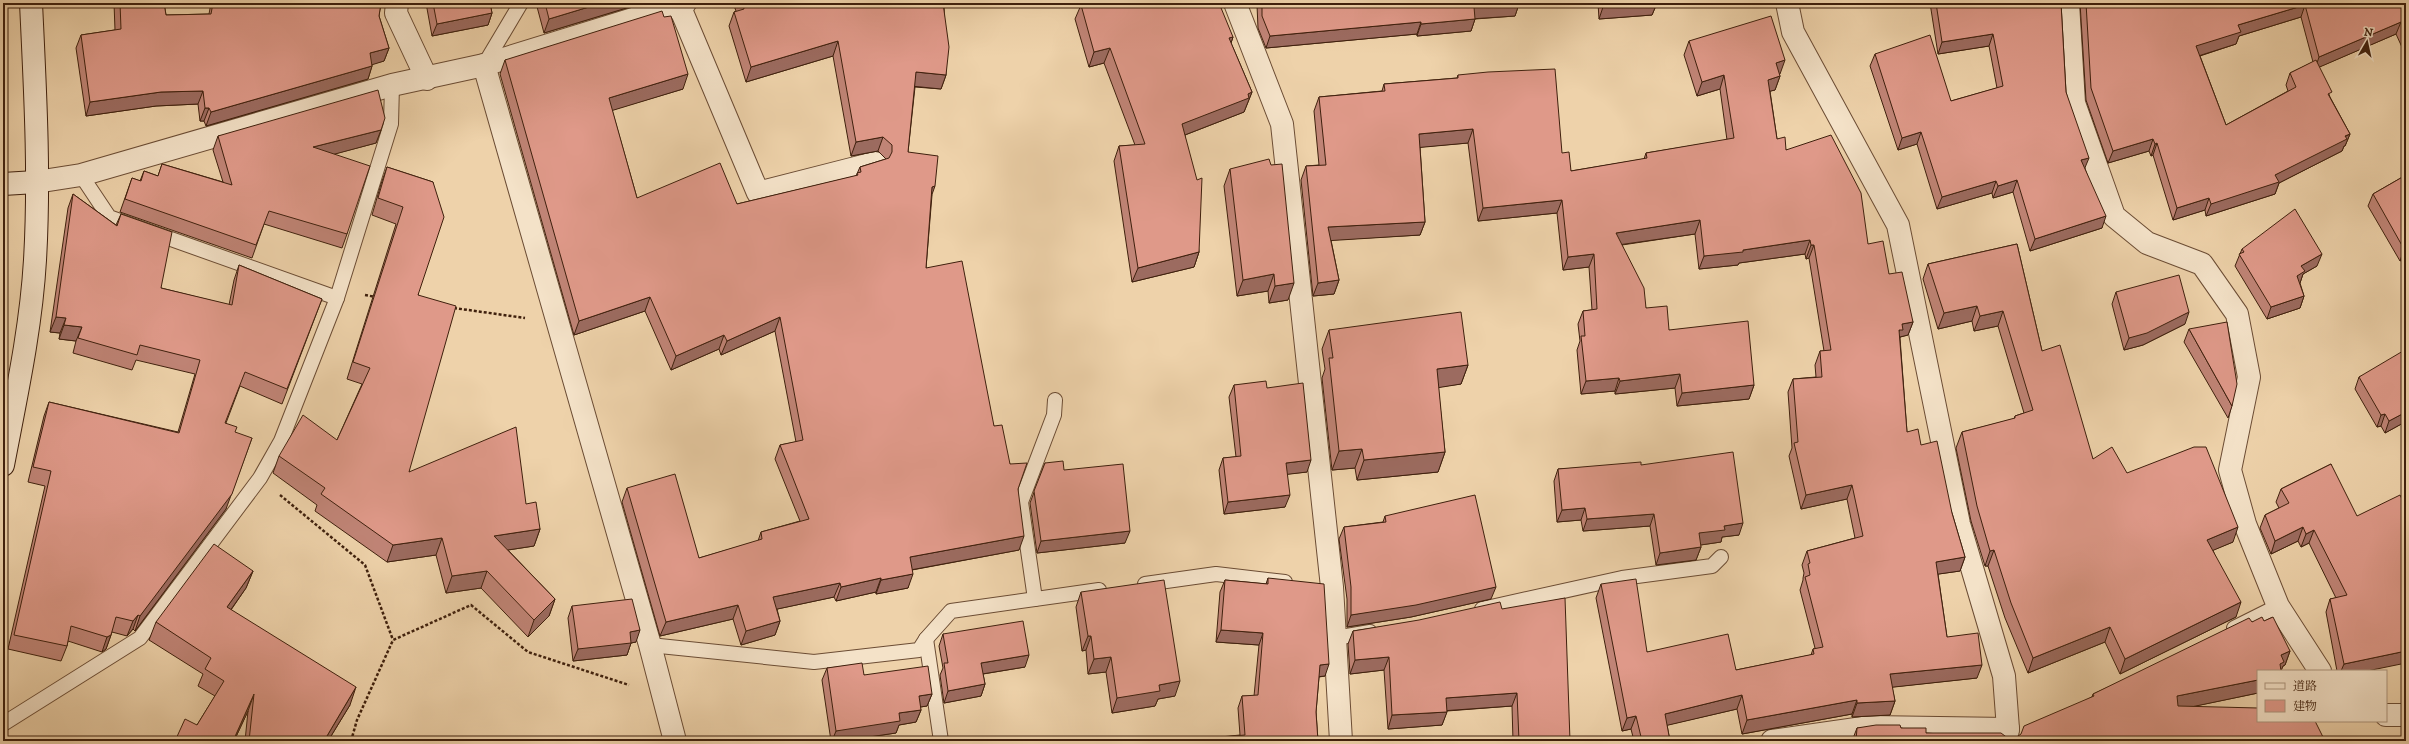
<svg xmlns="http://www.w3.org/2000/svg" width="2409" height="744" font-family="'IM FELL DW Pica','Noto Serif JP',serif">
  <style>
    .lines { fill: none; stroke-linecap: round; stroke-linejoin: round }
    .lane-casing { stroke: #6b4c34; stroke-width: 16 }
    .street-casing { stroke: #6b4c34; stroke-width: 24 }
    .secondary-casing { stroke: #3f200d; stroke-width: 24 }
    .path { stroke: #3f200d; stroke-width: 2.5; stroke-dasharray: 3 2; stroke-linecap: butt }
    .lane { stroke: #f4e2c8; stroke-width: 14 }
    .street { stroke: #f4e2c8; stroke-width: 22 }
    .secondary { stroke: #f4e2c8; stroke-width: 22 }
    .wall { fill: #c08476; stroke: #3f200d; fill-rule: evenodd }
    .shaded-wall { fill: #9c6b60; stroke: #3f200d }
    .building { fill: #df9989; stroke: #3f200d }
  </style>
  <rect width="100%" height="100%" fill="#eed2aa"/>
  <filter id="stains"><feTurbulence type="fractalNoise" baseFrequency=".005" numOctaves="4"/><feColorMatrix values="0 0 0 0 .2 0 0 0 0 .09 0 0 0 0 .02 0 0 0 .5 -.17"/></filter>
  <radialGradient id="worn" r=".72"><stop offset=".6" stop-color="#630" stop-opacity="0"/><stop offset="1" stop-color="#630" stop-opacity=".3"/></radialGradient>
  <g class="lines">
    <defs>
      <g id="lane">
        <path d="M484,65L521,3"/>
        <path d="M81,175L109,217L337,298"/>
        <path d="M1145,584L1216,574L1285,582"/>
        <path d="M1035,599L1021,502L1054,415L1055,400"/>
        <path d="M1482,609L1622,578L1712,566L1721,557"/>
        <path d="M2234,628L2278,606"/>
        <path d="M1335,638L1370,632"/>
        <path d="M926,639L941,741"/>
        <path d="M650,645L814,662L919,650L926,639L951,611L1099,590"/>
        <path d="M3,724L140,638L260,478L281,441L337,298L391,124L392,85"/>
      </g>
      <g id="street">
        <path d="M397,3L396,13L427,79"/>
        <path d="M1235,3L1282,124L1332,587L1341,741"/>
        <path d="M1787,3L1793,32L1898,225L1959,524L2004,676L2008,729L2006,741"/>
        <path d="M2068,3L2074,103L2114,216L2147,243L2202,264L2237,314L2249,377L2230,470L2245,524L2278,606L2320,671"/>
        <path d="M679,5L758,193L875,163"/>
        <path d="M484,65L650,645L675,741"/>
        <path d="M36,182L81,175L392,85L484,65L685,3"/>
        <path d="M2386,715H2406"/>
        <path d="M1772,741L1870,727L2008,729"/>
      </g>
      <g id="secondary">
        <path d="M3,184L36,182"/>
        <path d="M3,465C16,397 31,329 35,260C40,174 35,88 31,3"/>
      </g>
    </defs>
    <use href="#lane" class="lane-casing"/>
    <use href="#street" class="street-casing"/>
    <use href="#secondary" class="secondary-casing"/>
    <g class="path">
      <path d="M365,295L376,297"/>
      <path d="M454,308L525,318"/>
      <path d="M280,495L365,565L393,640"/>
      <path d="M351,741L357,720L393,640L471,605L528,652L629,685"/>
    </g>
    <use href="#lane" class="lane"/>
    <use href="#street" class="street"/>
    <use href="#secondary" class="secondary"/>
  </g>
  <g class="wall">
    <path d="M114,3H164L166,15L209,14L211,3H381L379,16L389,48L384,61L372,64V66L368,79L206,126L204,121H200L198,104L156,106L86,116L76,48L81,35L115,30Z"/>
    <path d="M426,3H490L492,13L488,25L432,36Z"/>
    <path d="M536,3H643L544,33Z"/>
    <path d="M733,3H944V4L946,75L941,89L915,87L908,152L932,195L926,268L994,426L1010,464L1018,489L1019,550L912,570L908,588L876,594V592L836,601L834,597L777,609L780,621L775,635L741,645L733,619L660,636L622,502L627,488L699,558L758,541L761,532L800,521L775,459L780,445L796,442L775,331L721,355L719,349L671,370L645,311L574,335L500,74L505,60L683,89L612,110L637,198L737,204L856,176L860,167L886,159L878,151L851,156L833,56L746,82L729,26L734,12L736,11Z"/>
    <path d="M1258,3H1519V4L1515,16L1475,19L1471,31L1417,36V34L1266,48L1258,28L1257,5Z"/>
    <path d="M1598,3H1657L1652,15L1599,19Z"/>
    <path d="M1930,3H2061L2066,92L2085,169L2102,228L2030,251L2013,192L1993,198L1992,193L1937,209L1917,144L1898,150L1870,66L1875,54L1951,101L1997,88L1989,46L1938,54Z"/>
    <path d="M2080,3H2406V56L2396,34L2319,67L2330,97L2350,134L2345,146H2344L2342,151L2279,183L2275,194L2206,216L2205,210L2173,220L2153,155L2151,156L2149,151L2108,163L2086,100ZM2301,17L2313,62L2290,73L2286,85L2288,91L2226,125L2200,56L2236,44L2239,36Z"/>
    <path d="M1081,5L1233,37L1231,43L1252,92L1244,112L1185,135L1199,252L1194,267L1132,282L1114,161L1119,146L1135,145L1104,63L1089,67L1075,19Z"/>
    <path d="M1689,41L1780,74H1779L1780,76L1775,90L1770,91L1777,139L1868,244L1889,274L1913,322L1908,335L1900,337V338L1907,432L1921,445L1952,513L1965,557L1960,571L1938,574L1947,637L1977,678L1892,687L1895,701L1890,715L1852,717V714L1742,734L1737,709L1667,725L1670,741H1634L1631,729L1622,731L1596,598L1601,584L1647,652L1736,670L1811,655L1813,649L1815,648L1800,590L1803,580V578L1804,573L1802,565L1807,551L1855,538L1847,499L1801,509L1789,456L1792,448L1788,392L1793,379L1816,377L1815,365L1820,351H1824L1809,258L1806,259L1805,254L1739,263L1738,265L1699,269L1695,234L1622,245L1646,308L1669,330L1754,385L1749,399L1677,406L1675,388L1615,394V391L1581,394L1577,350L1580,341L1578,324L1583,311L1592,310L1589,267L1563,270L1557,213L1478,221L1468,143L1420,147L1425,222L1420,235L1331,240L1339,280L1334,294L1313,296L1301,180L1306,166L1319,165L1314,111L1319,97L1382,91L1384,84L1457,78L1458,75L1562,153L1571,171L1644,159L1646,153L1727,140L1720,89L1697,96L1684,55Z"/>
    <path d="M381,130L376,143L334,154L347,234L342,248L264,224L252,258L120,212L132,178L140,181L144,171L158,176L162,164L223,182L213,150L218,136Z"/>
    <path d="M387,167L433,182L418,295L409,472L526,504L540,529L534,546L508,550L555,599L549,616L528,637L481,588L446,593L436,555L387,562L315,511L317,505L273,473L279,456L337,440L362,384L347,379L396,224L372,215L381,184Z"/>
    <path d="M1230,169L1288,300L1269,303L1268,291L1237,296L1224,186Z"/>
    <path d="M2406,175V257L2400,261L2368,206L2373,194Z"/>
    <path d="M73,194L116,225L121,214L161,288L229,305L234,280L239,265L322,299L282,404L240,386L226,423L235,432L226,509L135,631L133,629L127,636L112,632L106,649L102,652L68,641L67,646L61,661L8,649L45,486L28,482L44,416L49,402L178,432L195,374L136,360L132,370L73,353L76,341L59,339L60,333L50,332L68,208Z"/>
    <path d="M2017,244L2042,351L2093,459L2127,473L2233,542L2213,550L2236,617L2120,674L2105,642L2028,673L2005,618L1988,566H1985L1971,521L1956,448L1962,432L2014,419L2015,416L2024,413L1998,326L1974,331L1972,321L1938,329L1923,279L1928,264Z"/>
    <path d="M2242,249L2317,266L2303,274L2300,283L2304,296L2300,308L2267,319L2235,266Z"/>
    <path d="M2116,292L2185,324L2143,345L2124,350L2112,304Z"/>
    <path d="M2189,329L2232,406L2228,418L2184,342Z"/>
    <path d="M1329,330L1468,365L1461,384L1438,387L1445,452L1438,472L1357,480L1355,468L1332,470L1322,378L1325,369L1322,349Z"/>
    <path d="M2406,357V423L2405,422L2385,433L2381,426L2377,427L2355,389L2359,377Z"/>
    <path d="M1234,385L1267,388L1307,472L1287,474L1285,507L1224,514L1219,470L1223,458L1236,457L1229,397Z"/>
    <path d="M1045,463L1064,470L1125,543L1037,553L1030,503Z"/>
    <path d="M2331,464L2367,671H2337L2326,612L2330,599L2336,598L2309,543L2301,547L2298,541L2271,554L2260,528L2265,515L2279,508L2276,502L2281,489Z"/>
    <path d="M1641,465L1739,535L1722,537L1721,542L1700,545L1701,547L1696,560L1656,565L1650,526L1583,531L1581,520L1557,522L1554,481L1558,469Z"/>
    <path d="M1385,516L1491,599L1411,617L1347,627V599L1339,539L1344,527L1383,522Z"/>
    <path d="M253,571L246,588L231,610L350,705L328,741H245L248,711L234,741H175L197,725L215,696L198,686L203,674L149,640L156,622Z"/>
    <path d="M1268,578L1325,676L1319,677L1316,712L1318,741H1200L1201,739L1240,735L1238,708L1242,696H1254L1259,645L1216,642L1220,592L1225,580L1266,584Z"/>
    <path d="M1081,592L1175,696L1158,699L1155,706L1112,713L1106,672L1088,674L1086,650L1082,651L1076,607Z"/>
    <path d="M572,606L636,642L631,643L627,655L573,661L568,618Z"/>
    <path d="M1502,609L1570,741H1513L1512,706L1447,711L1442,725L1388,729L1384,670L1350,674L1348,644L1353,631Z"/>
    <path d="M2264,621L2290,651L2285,665L2283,666L2281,670L2258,671V693L2195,706L2325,741H1852L1857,728H1901L1926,733L2009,739L2015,738L2092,697L2093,694L2252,622Z"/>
    <path d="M943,634L1025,667L983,674L985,684L981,696L944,703L940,675L943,668L939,646Z"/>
    <path d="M827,668L864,675L932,694L927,706L920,707L921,710L916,722L899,725L896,733L842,741H831L822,680Z"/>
  </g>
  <g class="shaded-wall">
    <path d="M602,3H643L544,33L549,19Z"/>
    <path d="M1657,3L1652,15L1599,19L1603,7Z"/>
    <path d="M1519,4L1515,16L1470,19L1474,7Z"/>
    <path d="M2305,5L2301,17L2239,36L2236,44L2192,58L2196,46L2238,25Z"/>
    <path d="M492,13L488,25L432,36L437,24Z"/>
    <path d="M1475,19L1471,31L1417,36L1421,24Z"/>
    <path d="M1421,22L1417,34L1266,48L1270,36Z"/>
    <path d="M2401,22L2396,34L2315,69L2319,57Z"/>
    <path d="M1993,34L1989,46L1938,54L1942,42Z"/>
    <path d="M1233,37L1228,52L1229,38Z"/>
    <path d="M838,41L833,56L746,82L751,67Z"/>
    <path d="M389,48L384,61L365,67L370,53Z"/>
    <path d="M1110,48L1104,63L1089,67L1094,52Z"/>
    <path d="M1785,60L1780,74L1771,76L1776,63Z"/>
    <path d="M372,66L368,79L206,126L211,112Z"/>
    <path d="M916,72L946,75L941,89L911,86Z"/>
    <path d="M688,74L683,89L604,113L609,98Z"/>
    <path d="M1724,75L1720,89L1697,96L1702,82Z"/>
    <path d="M1780,76L1775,90L1763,93L1768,80Z"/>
    <path d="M203,91L198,104L156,106L86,116L90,102L161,92Z"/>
    <path d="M1252,92L1244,112L1177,138L1182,124Z"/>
    <path d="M205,108H209L204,121H200Z"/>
    <path d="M1473,129L1468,143L1414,148L1419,134Z"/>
    <path d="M381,130L376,143L309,161L313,147Z"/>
    <path d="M1921,132L1917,144L1898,150L1902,138Z"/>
    <path d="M2350,134L2345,146H2344L2342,151L2279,183L2275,194L2206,216L2211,204L2275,175Z"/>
    <path d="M883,137L878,151L851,156L856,142Z"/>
    <path d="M2153,139L2149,151L2108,163L2113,151Z"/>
    <path d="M2157,143L2153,155L2151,156L2155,144Z"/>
    <path d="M2089,158L2084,170L2081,160Z"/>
    <path d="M2017,180L2013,192L1993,198L1998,186Z"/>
    <path d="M1996,181L1992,193L1937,209L1942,197Z"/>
    <path d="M935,186L930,200L932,187Z"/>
    <path d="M2209,198L2205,210L2173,220L2177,208Z"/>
    <path d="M1562,200L1557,213L1478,221L1483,208Z"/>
    <path d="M2106,216L2102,228L2030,251L2035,239Z"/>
    <path d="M1700,220L1695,234L1611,246L1616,233Z"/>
    <path d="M1425,222L1420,235L1324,241L1328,227Z"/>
    <path d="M1810,240L1805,254L1739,263L1738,265L1699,269L1704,256Z"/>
    <path d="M1811,245H1814L1809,258L1806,259Z"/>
    <path d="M2406,248V257L2400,261L2404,249Z"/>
    <path d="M1199,252L1194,267L1132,282L1138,268Z"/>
    <path d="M1594,254L1589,267L1563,270L1568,257Z"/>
    <path d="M2322,254L2317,266L2303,274L2300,283L2293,288L2301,266Z"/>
    <path d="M1274,274L1268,291L1237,296L1243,280Z"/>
    <path d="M1339,280L1334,294L1313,296L1318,283Z"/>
    <path d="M1294,283L1288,300L1269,303L1275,286Z"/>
    <path d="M2304,296L2300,308L2267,319L2271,307Z"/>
    <path d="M650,297L645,311L574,335L579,321Z"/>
    <path d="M1977,306L1972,321L1938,329L1944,313Z"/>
    <path d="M2003,311L1998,326L1974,331L1980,316Z"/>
    <path d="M2189,312L2185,324L2143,345L2124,350L2129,338Z"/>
    <path d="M56,317L66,318L60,333L50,332Z"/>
    <path d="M780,317L775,331L721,355L727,341Z"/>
    <path d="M1913,322L1908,335L1900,337L1898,343L1894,344L1902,324Z"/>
    <path d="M64,325L82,327L76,341L59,339Z"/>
    <path d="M724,335L719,349L671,370L676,356Z"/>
    <path d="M1468,365L1461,384L1430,389L1437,369Z"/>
    <path d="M1680,374L1675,388L1615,394L1620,381Z"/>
    <path d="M1619,378L1615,391L1581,394L1586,381Z"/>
    <path d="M1754,385L1749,399L1677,406L1682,393Z"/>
    <path d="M2406,412V420L2405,422L2385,433L2389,421Z"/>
    <path d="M2385,414L2381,426L2377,427L2381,415Z"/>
    <path d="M252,438L226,509L135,631L140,616Z"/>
    <path d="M1362,449L1355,468L1332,470L1339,451Z"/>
    <path d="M1445,452L1438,472L1357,480L1364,460Z"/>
    <path d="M1311,460L1307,472L1282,475L1286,463Z"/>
    <path d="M1852,485L1847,499L1801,509L1806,495Z"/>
    <path d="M1290,495L1285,507L1224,514L1228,502Z"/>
    <path d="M1585,508L1581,520L1557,522L1562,510Z"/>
    <path d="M1654,514L1650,526L1583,531L1587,519Z"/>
    <path d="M1743,523L1739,535L1722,537L1721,542L1694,546L1699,533L1724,526Z"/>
    <path d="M2238,527L2233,542L2202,555L2207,540Z"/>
    <path d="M2303,527L2298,541L2271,554L2275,541Z"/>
    <path d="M540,529L534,546L488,553L494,536Z"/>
    <path d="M2314,530L2309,543L2301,547L2306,534Z"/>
    <path d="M1130,531L1125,543L1037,553L1041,541Z"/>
    <path d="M1024,536L1019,550L905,571L910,557Z"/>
    <path d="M442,538L436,555L387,562L393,545Z"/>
    <path d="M1701,547L1696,560L1656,565L1660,553Z"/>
    <path d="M1994,550L1988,566H1985L1990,551Z"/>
    <path d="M1965,557L1960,571L1932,575L1936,562Z"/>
    <path d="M253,571L246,588L220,625L227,607Z"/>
    <path d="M487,571L481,588L446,593L452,576Z"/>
    <path d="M913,574L908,588L876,594L881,580Z"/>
    <path d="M881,578L876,592L836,601L841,587Z"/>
    <path d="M840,583L834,597L768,611L773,597Z"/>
    <path d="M1496,587L1491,599L1411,617L1347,627L1351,615Z"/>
    <path d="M555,599L549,616L528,637L534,620Z"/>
    <path d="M2241,602L2236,617L2120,674L2125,659Z"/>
    <path d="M738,605L733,619L660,636L666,622Z"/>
    <path d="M138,615L133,629L127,636L133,621Z"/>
    <path d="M780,621L775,635L741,645L746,631Z"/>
    <path d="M2110,627L2105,642L2028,673L2033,658Z"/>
    <path d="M640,630L636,642L631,643L627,655L573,661L578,649L630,632Z"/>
    <path d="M1221,630L1263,633L1259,645L1216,642Z"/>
    <path d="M111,635L106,649L102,652L107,637Z"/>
    <path d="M1088,636H1091L1086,650L1082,651Z"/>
    <path d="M2290,651L2285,665L2283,666L2281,671H2277L2281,655Z"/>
    <path d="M2406,651V663L2367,671H2341L2344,664Z"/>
    <path d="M1029,655L1025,667L976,675L981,663Z"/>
    <path d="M1111,657L1106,672L1088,674L1094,659Z"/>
    <path d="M1389,657L1384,670L1350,674L1355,660Z"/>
    <path d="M1329,664L1325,676L1316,677L1320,665Z"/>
    <path d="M1982,665L1977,678L1885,688L1890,674Z"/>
    <path d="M2258,680V693L2172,711L2177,696Z"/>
    <path d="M1180,681L1175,696L1158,699L1155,706L1112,713L1117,698L1159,685Z"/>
    <path d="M985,684L981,696L944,703L948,691Z"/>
    <path d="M356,687L350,705L328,741H324Z"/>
    <path d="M1517,693L1512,706L1441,711L1446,698Z"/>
    <path d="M254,694L248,711L234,741H233Z"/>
    <path d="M932,694L927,706L914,708L919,696Z"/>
    <path d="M1742,695L1737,709L1660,727L1665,714Z"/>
    <path d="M1857,700L1852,714L1742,734L1747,720Z"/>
    <path d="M1895,701L1890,715L1852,717L1857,703Z"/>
    <path d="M921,710L916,722L899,725L896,733L842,741H832L836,731L899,713Z"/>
    <path d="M1447,712L1442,725L1388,729L1392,715Z"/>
    <path d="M1636,716L1631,729L1622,731L1627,718Z"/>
  </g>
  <g class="building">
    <path d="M120,3H164L166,15L211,14L213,3H381L379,16L389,48L370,53L372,66L211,112L209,108H205L203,91L161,92L90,102L81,35L121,29Z"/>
    <path d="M433,3H490L492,13L437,24Z"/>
    <path d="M545,3H602L549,19Z"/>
    <path d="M743,3H943L949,47L946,75L916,72L908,152L938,156L935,186L932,187L926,268L962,261L994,426L1002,425L1010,464L1027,463L1018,489L1024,536L910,557L913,574L881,580V578L841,587L840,583L773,597L780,621L746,631L738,605L666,622L627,488L675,474L699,558L762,539L761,532L809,519L780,445L803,440L780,317L727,341L724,335L676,356L650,297L579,321L505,60L662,11L664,17L671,16L688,74L609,98L637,198L720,163L737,204L858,175L857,173L861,172L860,167L889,158L892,152V145L883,137L856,142L838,41L751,67L734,12L744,9Z"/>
    <path d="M1086,3H1219L1233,37L1229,38L1252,92L1248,94L1249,98L1182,124L1197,180L1202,178L1199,252L1138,268L1119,146L1145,144L1110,48L1094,52L1081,5Z"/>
    <path d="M1262,3H1519V4L1474,7L1475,19L1421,24V22L1270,36L1262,16Z"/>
    <path d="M1603,3H1657L1603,7Z"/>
    <path d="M1936,3H2061L2066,92L2089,158L2081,160L2106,216L2035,239L2017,180L1998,186L1996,181L1942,197L1921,132L1902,138L1875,54L1930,35L1951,101L2003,86L1993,34L1942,42Z"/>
    <path d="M2086,3H2406V34L2401,22L2319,57L2305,5L2238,25L2241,32L2196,46L2226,125L2296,87L2290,73L2316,60L2332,92L2328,94L2350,134L2345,136L2347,139L2275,175L2279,182L2211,204L2209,198L2177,208L2157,143L2155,144L2153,139L2113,151L2091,88Z"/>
    <path d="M1771,16L1785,60L1776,63L1780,76L1768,80L1777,139L1785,137L1786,150L1831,135L1861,193L1868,244L1883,241L1889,274L1902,272L1913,322L1902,324L1903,330H1899L1907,432L1918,429L1921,445L1937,441L1952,513L1965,557L1936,562L1947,637L1978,633L1982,665L1890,674L1895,701L1857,703V700L1747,720L1742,695L1665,714L1670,741H1642L1636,716L1627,718L1601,584L1636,579L1647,652L1728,634L1736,670L1814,654L1813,649L1823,647L1805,577L1810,575L1808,564L1810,563L1807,551L1863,536L1852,485L1806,495L1794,443L1798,442L1793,379L1822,377L1820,351L1831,350L1814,245H1811L1810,240L1743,250V252L1704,256L1700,220L1616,233L1644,288L1646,308L1667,306L1669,330L1748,321L1754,385L1682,393L1680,374L1620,381L1619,378L1586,381L1581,336H1585L1583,311L1597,309L1594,254L1568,257L1562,200L1483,208L1473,129L1419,134L1425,222L1328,227L1339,280L1318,283L1306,166L1326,165L1319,97L1385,91L1384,84L1458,78V75L1488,72L1555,69L1562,153L1569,152L1571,171L1647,158L1646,153L1734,138L1724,75L1702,82L1689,41Z"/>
    <path d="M378,90L385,118L381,130L313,147L370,166L347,234L269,211L256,245L125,199L132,178L141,181L144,171L158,176L162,164L232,185L218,136Z"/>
    <path d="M1269,159L1271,165L1282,164L1294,283L1275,286L1274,274L1243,280L1230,169Z"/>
    <path d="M387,167L433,182L444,217L418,295L456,306L409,472L516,427L526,504L536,502L540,529L494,536L555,599L534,620L487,571L452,576L442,538L393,545L321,494L325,488L279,456L303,415L337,440L370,368L353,362L403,207L378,198Z"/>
    <path d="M2406,175V248L2404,249L2373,194Z"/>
    <path d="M73,194L117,226L121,214L172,232L161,288L232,305L239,265L322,299L287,389L245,372L225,423L237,427L235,432L252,438L232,494L140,616L138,615L133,621L116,617L111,635L107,637L71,626L67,646L14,635L51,471L33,467L49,402L179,433L200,360L140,345L137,355L78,338L82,327L64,325L66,318L56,317Z"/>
    <path d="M2295,209L2322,254L2301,266L2305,271L2297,276L2304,296L2271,307L2239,254L2244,252L2242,249Z"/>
    <path d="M2017,244L2042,351L2060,345L2093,459L2112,447L2127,473L2194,447H2206L2238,527L2207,540L2241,602L2125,659L2110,627L2033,658L2011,603L1994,550L1990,551L1977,506L1962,432L2015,418V416L2033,410L2003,311L1980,316L1977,306L1944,313L1928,264Z"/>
    <path d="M2179,275L2189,312L2147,333L2129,338L2116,292Z"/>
    <path d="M1461,312L1468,365L1437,369L1445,452L1364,460L1362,449L1339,451L1329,358H1333L1329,330Z"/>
    <path d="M2227,322L2237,384L2232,406L2189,329Z"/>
    <path d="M2403,351L2406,357V412L2389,421L2385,414L2381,415L2359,377Z"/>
    <path d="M1266,381L1267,388L1303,383L1311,460L1286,463L1290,495L1228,502L1223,458L1241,456L1234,385Z"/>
    <path d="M1733,452L1743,523L1724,526L1725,530L1699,533L1701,547L1660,553L1654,514L1587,519L1585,508L1562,510L1558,469L1641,462V465Z"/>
    <path d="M1063,461L1064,470L1123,464L1130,531L1041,541L1034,491L1045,463Z"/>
    <path d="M2331,464L2357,516L2400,495L2405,505L2406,504V651L2344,664L2330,599L2347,595L2314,530L2306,534L2303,527L2275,541L2265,515L2289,503L2281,489Z"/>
    <path d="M1475,495L1496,587L1416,605L1351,615V587L1344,527L1386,522L1385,516Z"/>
    <path d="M214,544L253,571L227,607L356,687L324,741H249L254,694L233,741H175L185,719L197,725L224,681L205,669L211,658L156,622Z"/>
    <path d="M1268,578L1324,584L1329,664L1320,665L1316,712L1318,741H1201V739L1245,735L1242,696L1258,695L1263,633L1221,630L1225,580L1268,584Z"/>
    <path d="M1164,580L1180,681L1159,685L1160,691L1117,698L1111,657L1094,659L1091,636H1088L1081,592Z"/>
    <path d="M1565,598L1570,741H1519L1517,693L1446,698L1447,712L1392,715L1389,657L1355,660L1353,631L1419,620L1500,602L1502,609Z"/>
    <path d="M632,599L640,630L630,632L631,643L578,649L572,606Z"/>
    <path d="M2262,617L2264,621L2273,617L2290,651L2281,655L2284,662L2280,664L2281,671H2258V680L2177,696L2178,706L2258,708V721H2315L2325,741H1856L1857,728L1876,725H1900L1901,728H1926V733H2001L2009,739L2015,738L2021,734L2024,726L2094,696L2093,694L2249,618L2252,622Z"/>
    <path d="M1023,621L1029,655L981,663L985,684L948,691L944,663H948L943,634Z"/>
    <path d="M862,663L864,675L928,666L932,694L919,696L921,710L899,713L900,721L836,731L827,668Z"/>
    <path d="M1777,739V741H1769Z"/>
  </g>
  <rect width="2409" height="744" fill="none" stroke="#eed2aa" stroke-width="16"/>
  <rect x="4" y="4" width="2401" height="736" fill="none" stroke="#3f200d" stroke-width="2"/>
  <rect x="8" y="8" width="2393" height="728" fill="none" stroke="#3f200d"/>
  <rect x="2257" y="670" width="130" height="52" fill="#f4e2c8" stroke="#ac947d"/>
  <rect x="2265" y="683" width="20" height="6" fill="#f4e2c8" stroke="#ac947d"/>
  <text x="2293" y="690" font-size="12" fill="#3f200d">道路</text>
  <rect x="2265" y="700" width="20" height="12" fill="#df9989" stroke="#ac947d"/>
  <text x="2293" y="710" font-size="12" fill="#3f200d">建物</text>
  <g transform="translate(2367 42) rotate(9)" stroke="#f4e2c8" stroke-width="3" paint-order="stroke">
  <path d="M0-3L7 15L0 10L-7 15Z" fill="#3f200d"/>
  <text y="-6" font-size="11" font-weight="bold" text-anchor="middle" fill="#3f200d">N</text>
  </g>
  <rect width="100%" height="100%" filter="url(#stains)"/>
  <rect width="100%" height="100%" fill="url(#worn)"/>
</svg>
